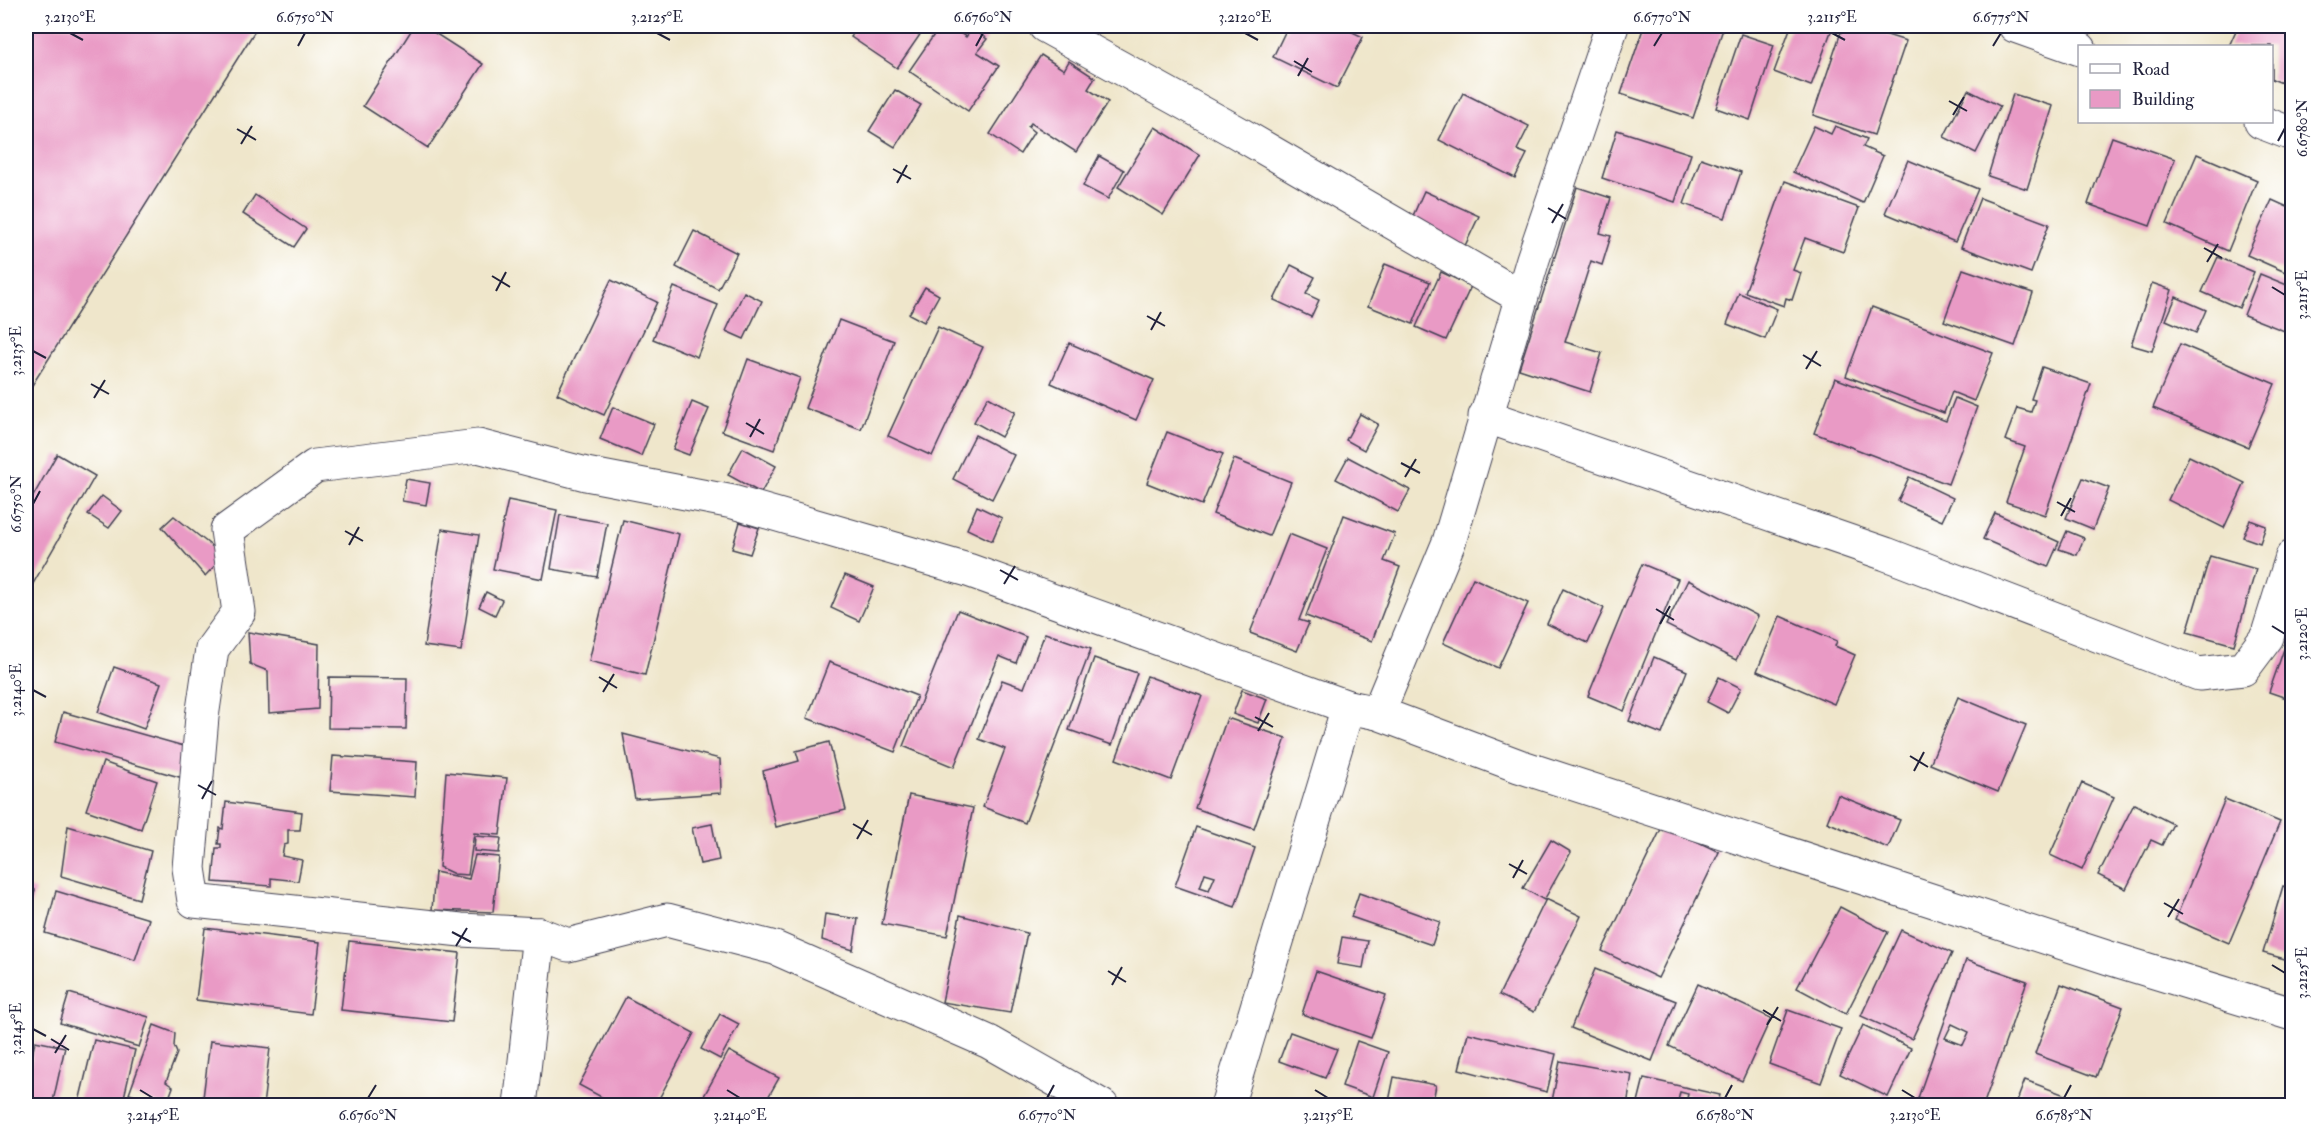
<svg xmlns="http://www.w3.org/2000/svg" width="2318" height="1131" font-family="'IM FELL Double Pica',serif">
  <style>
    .building { fill: #e99ac5; fill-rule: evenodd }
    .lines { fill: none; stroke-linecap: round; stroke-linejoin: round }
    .minor-casing { stroke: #413f51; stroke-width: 35 }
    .minor { stroke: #fff; stroke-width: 33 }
    .ticks { fill: none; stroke: #22223b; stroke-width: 2 }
    .neatline { fill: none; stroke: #22223b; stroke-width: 2 }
    .ticks-label { font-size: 15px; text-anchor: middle; fill: #22223b }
  </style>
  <rect width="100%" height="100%" fill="#fff"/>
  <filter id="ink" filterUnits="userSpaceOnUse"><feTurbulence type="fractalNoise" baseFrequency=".0167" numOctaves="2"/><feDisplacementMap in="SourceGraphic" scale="12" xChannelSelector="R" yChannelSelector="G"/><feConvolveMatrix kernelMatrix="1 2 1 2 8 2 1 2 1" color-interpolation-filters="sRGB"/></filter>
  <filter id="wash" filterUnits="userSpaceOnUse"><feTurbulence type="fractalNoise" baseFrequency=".008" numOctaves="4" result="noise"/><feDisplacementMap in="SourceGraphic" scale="24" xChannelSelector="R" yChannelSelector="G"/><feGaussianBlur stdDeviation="1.35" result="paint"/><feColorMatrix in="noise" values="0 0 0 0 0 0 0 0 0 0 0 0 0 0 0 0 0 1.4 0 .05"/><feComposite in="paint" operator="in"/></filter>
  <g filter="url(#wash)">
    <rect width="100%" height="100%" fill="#efe6cb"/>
    <g id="blocks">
      <g class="building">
        <path d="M26,26H258L26,395Z"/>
        <path d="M414,26H424L483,64L428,148L363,106Z"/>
        <path d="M858,26H926L897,68L851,37Z"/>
        <path d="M940,26H949L966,37L972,29L987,39L977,52L999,66L968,111L909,71Z"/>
        <path d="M1288,26H1340L1363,37L1337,88L1273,57Z"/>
        <path d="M1644,26H1724L1693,118L1621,94Z"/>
        <path d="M1791,26H1833L1811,86L1774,72Z"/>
        <path d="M1843,26H1859L1906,41L1874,135L1813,115Z"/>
        <path d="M2238,26H2292V59L2282,83L2272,79V46H2229Z"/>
        <path d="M1741,34L1774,45L1750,120L1716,108Z"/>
        <path d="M1041,55L1064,70L1069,61L1095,78L1088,89L1108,102L1076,152L1031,123L1028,127L1034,132L1020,154L990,134Z"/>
        <path d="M895,90L921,105L895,147L869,131Z"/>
        <path d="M1968,90L2000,106L1976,153L1944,137Z"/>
        <path d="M1463,93L1529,126L1517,150L1527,154L1515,178L1439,140Z"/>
        <path d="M2013,94L2053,106L2027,189L1988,176Z"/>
        <path d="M1814,126L1831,134L1835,126L1867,139L1863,147L1883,156L1863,203L1793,172Z"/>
        <path d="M1155,127L1200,155L1163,215L1118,187Z"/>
        <path d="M1617,130L1691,154L1675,202L1602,178Z"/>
        <path d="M2112,137L2175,159L2150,226L2088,204Z"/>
        <path d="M2197,154L2257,180L2228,251L2167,224Z"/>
        <path d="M1099,156L1124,170L1108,199L1083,186Z"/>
        <path d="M1701,158L1741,172L1725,218L1684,204Z"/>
        <path d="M1908,160L1978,189L1955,242L1885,213Z"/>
        <path d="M1785,181L1859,208L1843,252L1805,238L1793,270L1801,273L1792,300L1786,298L1784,306L1745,292Z"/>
        <path d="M1577,187L1611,198L1600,233L1611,236L1602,265L1591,261L1565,342L1602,353L1590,392L1519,369Z"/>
        <path d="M1424,191L1479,216L1462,252L1408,227Z"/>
        <path d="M255,195L306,229L294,247L243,214Z"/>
        <path d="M1980,198L2049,224L2031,273L1961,247Z"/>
        <path d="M2272,200L2292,209V275L2247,255Z"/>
        <path d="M694,231L737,253L718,289L676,267Z"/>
        <path d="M2218,257L2254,272L2239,308L2202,292Z"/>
        <path d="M1385,264L1430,282L1413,324L1368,306Z"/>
        <path d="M1291,265L1315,277L1306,294L1319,300L1311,317L1274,300Z"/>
        <path d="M1963,269L2033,293L2015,346L1944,321Z"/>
        <path d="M1441,272L1471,286L1446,340L1416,327Z"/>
        <path d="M2260,274L2292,287V334L2244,315Z"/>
        <path d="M611,280L657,302L604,415L557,394Z"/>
        <path d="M2152,283L2172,290L2152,351L2131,345Z"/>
        <path d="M674,287L718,305L697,357L653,339Z"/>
        <path d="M925,287L939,295L924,322L909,314Z"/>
        <path d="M744,292L762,301L744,339L726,331Z"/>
        <path d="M1739,293L1777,309L1765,339L1727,324Z"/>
        <path d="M2176,297L2206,310L2196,333L2166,320Z"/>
        <path d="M1872,307L1993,353L1974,401L1952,392L1944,413L1846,376Z"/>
        <path d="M839,320L894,341L861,429L805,408Z"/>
        <path d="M938,327L983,347L932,456L888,436Z"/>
        <path d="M1069,343L1154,380L1136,420L1051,383Z"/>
        <path d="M2180,344L2275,384L2248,447L2153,408Z"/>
        <path d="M748,359L800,378L774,450L722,431Z"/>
        <path d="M2042,367L2091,384L2045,515L2006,502L2025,447L2005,440L2017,408L2031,412L2035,400L2031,399Z"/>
        <path d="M1835,378L1946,421L1955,398L1977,407L1948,484L1814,433Z"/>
        <path d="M988,397L1015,412L1001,437L974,422Z"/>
        <path d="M692,402L709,409L689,455L673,449Z"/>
        <path d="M613,407L654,424L641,456L600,439Z"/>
        <path d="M1360,414L1378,424L1364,450L1346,440Z"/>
        <path d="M1167,432L1223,454L1202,505L1147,483Z"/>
        <path d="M975,435L1014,455L992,499L953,479Z"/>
        <path d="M743,448L776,466L761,493L728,475Z"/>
        <path d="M57,454L95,476L30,589L26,586V509Z"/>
        <path d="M2189,456L2245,483L2224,528L2168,500Z"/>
        <path d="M1348,457L1410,490L1398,512L1336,479Z"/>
        <path d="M1234,459L1291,482L1269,536L1213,514Z"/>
        <path d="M1909,477L1953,498L1942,521L1898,501Z"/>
        <path d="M2083,478L2109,488L2093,529L2066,518Z"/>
        <path d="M406,479L430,483L426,505L402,501Z"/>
        <path d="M102,496L122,511L109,528L88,514Z"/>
        <path d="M508,500L557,510L543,579L493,569Z"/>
        <path d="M977,506L1002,518L992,541L967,529Z"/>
        <path d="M1995,513L2059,542L2048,567L1983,539Z"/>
        <path d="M560,515L607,523L597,577L551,569Z"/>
        <path d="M1344,515L1395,534L1384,561L1400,567L1372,641L1306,616Z"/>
        <path d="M174,516L224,556L205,576L162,527Z"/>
        <path d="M623,520L679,534L645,675L589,661Z"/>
        <path d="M2250,520L2266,526L2260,543L2243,537Z"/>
        <path d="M740,522L759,528L750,554L732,549Z"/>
        <path d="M442,529L479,535L461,651L424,646Z"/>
        <path d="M2067,531L2084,538L2077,555L2059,549Z"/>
        <path d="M1289,534L1327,549L1299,620L1309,623L1297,651L1250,633Z"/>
        <path d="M2210,556L2256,569L2234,645L2187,632Z"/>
        <path d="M1642,564L1678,579L1624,711L1588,696Z"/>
        <path d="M845,575L874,587L859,621L831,608Z"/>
        <path d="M1473,578L1528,603L1498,668L1443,643Z"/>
        <path d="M1688,580L1758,616L1736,660L1666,625Z"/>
        <path d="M1563,589L1604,608L1588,643L1547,624Z"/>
        <path d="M486,592L502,600L495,615L479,607Z"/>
        <path d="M958,610L1026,637L1016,663L999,656L954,767L903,746Z"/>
        <path d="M1780,616L1837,641L1835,646L1855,655L1834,704L1757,671Z"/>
        <path d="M248,632L319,644L318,709L269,713L268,671L250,664Z"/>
        <path d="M1045,633L1091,649L1025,823L983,807L1005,749L979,739L1002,680L1024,688Z"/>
        <path d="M2284,649L2292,652V700L2269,692Z"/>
        <path d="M1654,657L1687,671L1662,734L1629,721Z"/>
        <path d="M1094,658L1137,673L1112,745L1069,730Z"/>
        <path d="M829,662L917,696L895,752L807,718Z"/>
        <path d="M114,667L161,683L144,729L98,712Z"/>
        <path d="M1147,676L1202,696L1171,780L1116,759Z"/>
        <path d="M329,677L407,678L406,729L328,728Z"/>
        <path d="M1719,677L1741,688L1728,713L1707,702Z"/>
        <path d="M1242,690L1267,699L1258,723L1233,714Z"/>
        <path d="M1958,697L2026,725L1998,792L1930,764Z"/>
        <path d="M63,712L191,748L183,778L55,742Z"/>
        <path d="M1227,718L1286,738L1254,829L1195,808Z"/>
        <path d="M623,734L720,759L721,793L635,799Z"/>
        <path d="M829,742L846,810L776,827L763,771L799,761L796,751Z"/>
        <path d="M333,756L417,762L415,797L330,791Z"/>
        <path d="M103,762L157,781L141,829L86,810Z"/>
        <path d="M446,772L507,778L500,835L474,833L468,875L454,874L439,867Z"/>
        <path d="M2082,783L2114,797L2082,870L2050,855Z"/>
        <path d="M909,795L973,808L947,936L882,924Z"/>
        <path d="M1838,795L1900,820L1888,848L1827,822Z"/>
        <path d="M2225,799L2280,822L2229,943L2175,920Z"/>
        <path d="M226,802L302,812L300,830H288V844L284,845L282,856L302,860L298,881L271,878V886L213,882L216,848H221V844H218L220,828L223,829Z"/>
        <path d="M2134,804L2173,824L2162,845L2151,840L2126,889L2098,875Z"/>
        <path d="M712,824L719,860L700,864L692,828Z"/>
        <path d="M1663,825L1719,852L1658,978L1602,951Z"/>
        <path d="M68,826L151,851L139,899L61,876Z"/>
        <path d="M1196,827L1255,848L1235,907L1175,886ZM1205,873L1215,876L1209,890L1200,887Z"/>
        <path d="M475,836L501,838L499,853L474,851Z"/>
        <path d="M1551,840L1571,852L1544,900L1523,888Z"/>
        <path d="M475,855L499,857L493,912L432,910L435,872L469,879Z"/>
        <path d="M2283,886L2292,888V961L2263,953Z"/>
        <path d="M26,887L35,890L26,921Z"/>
        <path d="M56,891L149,919L135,960L45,933Z"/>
        <path d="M1359,893L1440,922L1432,945L1351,917Z"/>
        <path d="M1546,899L1581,916L1534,1012L1499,995Z"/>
        <path d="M1840,907L1888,932L1846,1014L1797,988Z"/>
        <path d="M825,914L858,919L853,950L822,940Z"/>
        <path d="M960,915L1027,933L1010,1013L942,1002Z"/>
        <path d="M205,928L320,942L311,1014L196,1000Z"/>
        <path d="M1901,930L1952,953L1912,1039L1861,1016Z"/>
        <path d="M1342,937L1368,941L1363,968L1337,964Z"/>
        <path d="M349,941L460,953L452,1022L341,1010Z"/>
        <path d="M1966,960L2027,981L1983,1106H1940L1918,1098ZM1952,1024L1969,1032L1963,1045L1945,1038Z"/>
        <path d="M1595,969L1676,1001L1652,1061L1571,1028Z"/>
        <path d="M1316,971L1386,995L1371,1038L1302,1014Z"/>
        <path d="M1698,984L1771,1018L1742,1081L1669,1046Z"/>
        <path d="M2061,984L2123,1007L2096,1077L2035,1054Z"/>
        <path d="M69,993L149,1017L139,1047L60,1023Z"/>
        <path d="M626,997L694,1033L655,1106H618L579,1085Z"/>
        <path d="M1788,1010L1841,1029L1821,1083L1769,1064Z"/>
        <path d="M720,1014L739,1024L720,1059L701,1049Z"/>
        <path d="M154,1025L175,1033L174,1046L177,1053L166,1082L173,1087L166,1106L129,1094Z"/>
        <path d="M1863,1025L1911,1048L1888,1097L1840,1074Z"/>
        <path d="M1290,1032L1337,1049L1325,1078L1279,1061Z"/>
        <path d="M1468,1033L1556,1054L1547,1092L1459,1069Z"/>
        <path d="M94,1040L135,1050L122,1106H78Z"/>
        <path d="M35,1041L65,1047L52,1106H26V1086Z"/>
        <path d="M210,1041L270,1048L263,1106H202Z"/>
        <path d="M1357,1041L1388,1052L1373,1097L1342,1086Z"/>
        <path d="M729,1051L779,1078L763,1106H706L700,1103Z"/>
        <path d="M1560,1061L1632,1074L1627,1106H1551Z"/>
        <path d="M1394,1077L1436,1085L1432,1106H1388Z"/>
        <path d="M1644,1078L1720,1095L1717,1106H1637ZM1680,1092L1688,1094L1686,1103L1678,1101Z"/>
        <path d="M2025,1080L2086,1103L2085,1106H2015Z"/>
      </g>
    </g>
  </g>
  <g filter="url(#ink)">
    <use href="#blocks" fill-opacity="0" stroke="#413f51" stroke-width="1.5"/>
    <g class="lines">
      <defs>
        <g id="minor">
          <path d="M1045,26L1235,131L1521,297"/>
          <path d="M2015,26L2080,49"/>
          <path d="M2261,122L2292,134"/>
          <path d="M1485,416L1886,554L2199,674L2243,669L2267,637L2292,557"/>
          <path d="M1378,713L1449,542L1533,259L1612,26"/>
          <path d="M520,1106L539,934"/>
          <path d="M1102,1106L989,1042L775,948L667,920L568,945L539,934L461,930L194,901L189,868L202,717L212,649L239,612L227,530L315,466L478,446L586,474L733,502L968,570L1348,707L1378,713L1519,766L2109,958L2292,1014"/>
          <path d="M1227,1106L1348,707"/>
        </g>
      </defs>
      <use href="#minor" class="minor-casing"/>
      <use href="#minor" class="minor"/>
    </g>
  </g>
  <path class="ticks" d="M70,33L83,40M657,33L670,40M1245,33L1258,40M1832,33L1845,40M298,46L305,33M976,46L983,33M1654,46L1662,33M1993,46L2001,33M1294,61L1312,72M1298,76L1308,58M1949,101L1967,111M1953,115L1964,97M237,129L256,140M2278,141L2285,128M241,144L252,126M893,169L911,179M897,183L907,165M1548,208L1566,219M1552,223L1563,204M2204,248L2222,258M2207,262L2218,244M492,276L510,287M2272,287L2285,295M496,291L506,272M1147,316L1165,326M1151,330L1161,312M33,351L46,358M1803,355L1821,366M1806,369L1817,351M91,384L109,394M94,398L105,380M746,423L764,434M750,437L760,419M1401,463L1420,473M1405,477L1416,459M2057,502L2075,512M33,504L40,491M2061,516L2071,498M345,531L363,541M349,545L359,527M1000,570L1018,580M1004,584L1015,566M1656,609L1674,620M1660,624L1670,606M2272,626L2285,634M599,677L617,688M33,690L46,697M603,692L614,674M1255,717L1273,727M1258,731L1269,713M1910,756L1928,767M1914,771L1924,752M198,785L216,795M202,799L212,781M853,824L872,835M857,839L868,820M1509,864L1527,874M1513,878L1523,860M2164,903L2183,914M2168,917L2179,899M452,932L471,942M456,946L467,928M2272,965L2285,973M1108,971L1126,982M1112,985L1122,967M1763,1010L1781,1021M1767,1025L1778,1007M33,1029L46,1036M51,1039L69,1050M55,1053L66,1035M140,1090L153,1098M727,1090L740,1098M1315,1090L1328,1098M1902,1090L1915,1098M368,1098L376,1085M1047,1098L1054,1085M1725,1098L1732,1085M2064,1098L2071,1085"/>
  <rect width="2318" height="1131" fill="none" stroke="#fff" stroke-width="66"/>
  <rect x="2078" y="45" width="195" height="78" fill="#ffffff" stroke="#a7a7b1" stroke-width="1.5"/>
  <rect x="2090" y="64" width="30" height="9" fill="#ffffff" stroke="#a7a7b1" stroke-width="1.5"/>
  <text x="2132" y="75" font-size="18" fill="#22223b">Road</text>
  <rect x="2090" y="90" width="30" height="18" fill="#e99ac5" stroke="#a7a7b1" stroke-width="1.5"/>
  <text x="2132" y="105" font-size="18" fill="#22223b">Building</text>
  <rect x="33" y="33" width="2252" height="1065" class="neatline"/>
  <g class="ticks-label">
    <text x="70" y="22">3.2130°E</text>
    <text x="305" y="22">6.6750°N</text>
    <text x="657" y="22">3.2125°E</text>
    <text x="983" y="22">6.6760°N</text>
    <text x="1245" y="22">3.2120°E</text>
    <text x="1662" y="22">6.6770°N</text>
    <text x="1832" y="22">3.2115°E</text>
    <text x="2001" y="22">6.6775°N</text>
    <text transform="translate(2302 128) rotate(-90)" y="5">6.6780°N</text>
    <text transform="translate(2302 295) rotate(-90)" y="5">3.2115°E</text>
    <text transform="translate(16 351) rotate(-90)" y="5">3.2135°E</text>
    <text transform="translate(16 504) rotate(-90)" y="5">6.6750°N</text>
    <text transform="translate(2302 634) rotate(-90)" y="5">3.2120°E</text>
    <text transform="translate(16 690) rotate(-90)" y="5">3.2140°E</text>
    <text transform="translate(2302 973) rotate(-90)" y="5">3.2125°E</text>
    <text transform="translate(16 1029) rotate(-90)" y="5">3.2145°E</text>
    <text x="153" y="1120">3.2145°E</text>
    <text x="368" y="1120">6.6760°N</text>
    <text x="740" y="1120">3.2140°E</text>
    <text x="1047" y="1120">6.6770°N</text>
    <text x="1328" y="1120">3.2135°E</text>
    <text x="1725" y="1120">6.6780°N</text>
    <text x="1915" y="1120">3.2130°E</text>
    <text x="2064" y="1120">6.6785°N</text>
  </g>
</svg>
